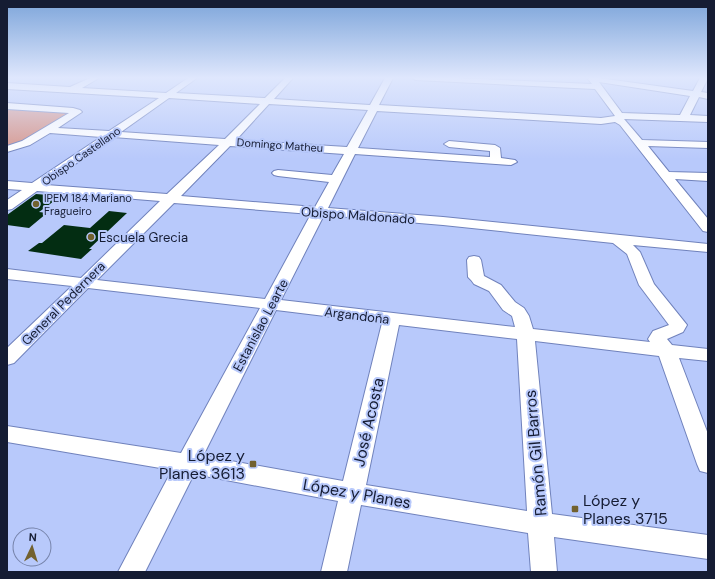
<svg xmlns="http://www.w3.org/2000/svg" width="715" height="579" font-family="'DM Sans',sans-serif">
  <style>
    .green { fill: #d69388 }
    .building { fill: #032d12 }
    .lines { fill: none; stroke-linecap: round; stroke-linejoin: round }
    .minor-casing { stroke: #7082bc; stroke-width: 2 }
    .minor { fill: #fff; fill-rule: evenodd }
    .poi-dot { fill: #72612f; stroke: #b8c9fb; stroke-width: 1.5 }
    .labels { text-anchor: middle; stroke-width: 4; stroke-linejoin: round; paint-order: stroke }
    .far-street-label { font-size: 11px; fill: #151c33; stroke: #b8c9fb }
    .far-poi-label { font-size: 11px; fill: #151c33; stroke: #b8c9fb; text-anchor: start }
    .street-label { font-size: 13px; fill: #151c33; stroke: #b8c9fb }
    .poi-label { font-size: 13px; fill: #151c33; stroke: #b8c9fb; text-anchor: start }
    .near-street-label { font-size: 16px; fill: #151c33; stroke: #b8c9fb }
    .near-poi-label { font-size: 16px; fill: #151c33; stroke: #b8c9fb; text-anchor: end }
  </style>
  <rect width="100%" height="100%" fill="#b8c9fb"/>
  <path class="green" d="M7,108L71,112L15,145H7Z"/>
  <g class="building">
    <path d="M36,194L61,196L39,212L47,213L29,228L7,225V215Z"/>
    <path d="M109,211L127,213L89,249H92L81,259L28,251L39,243H42L64,225L90,228Z"/>
  </g>
  <g class="lines">
    <defs>
      <path id="minor" d="M90,78H99L82,88L166,93L188,78H197L176,93L265,98L285,78H293L274,99L370,105L385,78H393L379,105L601,118L615,116L595,89L416,80L412,78H457L592,84L588,79L589,78H599L693,91L700,78H708L701,92L708,93V99L699,97L690,115L708,116V122L624,119L642,140L708,142V148L648,146L669,172L708,173V181L675,179L708,219V232L703,231L620,125L615,122L601,124L377,111L358,148L490,157V151L449,147L444,144L449,141L495,145L500,148L501,158L515,160L517,162L511,165L355,154L328,208L443,217L708,244V252L633,245L640,252L654,284L687,325L683,332L667,339L672,345L708,349V361L679,358L708,434V473L700,471L697,464L659,356L535,341L552,514L708,535V559L554,537L557,572H531L528,533L361,505L347,572H321L338,501L194,474L145,572H118L172,470L7,442V426L181,453L260,308L88,288L14,363L7,365V348L72,286L7,279V269L81,278L160,201L37,191L12,209L7,210V200L22,190L7,189V181L32,183L101,137L50,133L30,145L7,152V146L22,141L69,113L7,109V103L73,108L80,110L82,112L58,128L109,131L159,98L7,89V83L70,87ZM599,82L690,96L680,115L622,113ZM169,98L260,104L225,139L121,132ZM269,104L368,110L347,147L236,140ZM113,137L219,145L167,194L46,185ZM230,146L344,154L332,175L278,170L274,171L272,173L274,175L278,176L329,182L315,207L181,196ZM174,203L311,214L265,299L97,280ZM324,215L443,225L613,243L627,254L639,285L669,325L653,331L648,339L650,342L533,329L529,316L524,308L515,302L501,285L484,276L481,260L479,257L474,256L469,257L467,260L468,277L471,280L474,284L489,291L503,310L512,316L515,327L281,300ZM276,310L382,323L343,481L203,456ZM399,325L517,339L527,511L366,485Z"/>
    </defs>
    <use href="#minor" class="minor-casing"/>
    <use href="#minor" class="minor"/>
  </g>
  <linearGradient id="sky" x2="0" y2="1"><stop stop-color="#7da5da"/><stop offset="0.49" stop-color="#dfe7fd"/><stop offset="1" stop-color="#dfe7fd" stop-opacity="0"/></linearGradient>
  <rect width="715" height="159" fill="url(#sky)"/>
  <g class="poi-dot">
    <circle cx="36" cy="204" r="4"/>
    <circle cx="91" cy="237" r="4"/>
    <rect x="249" y="460" width="8" height="8" rx="2"/>
    <rect x="571" y="505" width="8" height="8" rx="2"/>
  </g>
  <g class="labels">
    <g class="far-street-label">
      <text transform="translate(280 145) rotate(4)" y="4">Domingo Matheu</text>
      <text transform="translate(81 156) rotate(-35)" y="4">Obispo Castellano</text>
    </g>
    <g class="far-poi-label">
      <text x="44" y="202">IPEM 184 Mariano<tspan x="44" dy="13">Fragueiro</tspan></text>
    </g>
    <g class="street-label">
      <text transform="translate(358 215) rotate(4)" y="5">Obispo Maldonado</text>
      <text transform="translate(63 303) rotate(-45)" y="5">General Pedernera</text>
      <text transform="translate(357 315) rotate(7)" y="5">Argandoña</text>
      <text transform="translate(260 325) rotate(-62)" y="5">Estanislao Learte</text>
    </g>
    <g class="poi-label">
      <text x="99" y="242">Escuela Grecia</text>
    </g>
    <g class="near-street-label">
      <text transform="translate(368 422) rotate(-77)" y="6">José Acosta</text>
      <text transform="translate(535 453) rotate(-95)" y="6">Ramón Gil Barros</text>
      <text transform="translate(357 493) rotate(10)" y="6">López y Planes</text>
    </g>
    <g class="near-poi-label">
      <text x="245" y="461">López y<tspan x="245" dy="18">Planes 3613</tspan></text>
      <text x="583" y="506" text-anchor="start">López y<tspan x="583" dy="18">Planes 3715</tspan></text>
    </g>
  </g>
  <rect width="715" height="579" fill="none" stroke="#151c33" stroke-width="16"/>
  <g transform="translate(32 547) rotate(4)"><circle r="19" fill="#b8c9fb" stroke="#7784ab"/>
  <path d="M0-3L7 15L0 10L-7 15Z" fill="#72612f"/>
  <text y="-6" font-size="11" font-weight="bold" text-anchor="middle" fill="#151c33">N</text>
  </g>
</svg>
